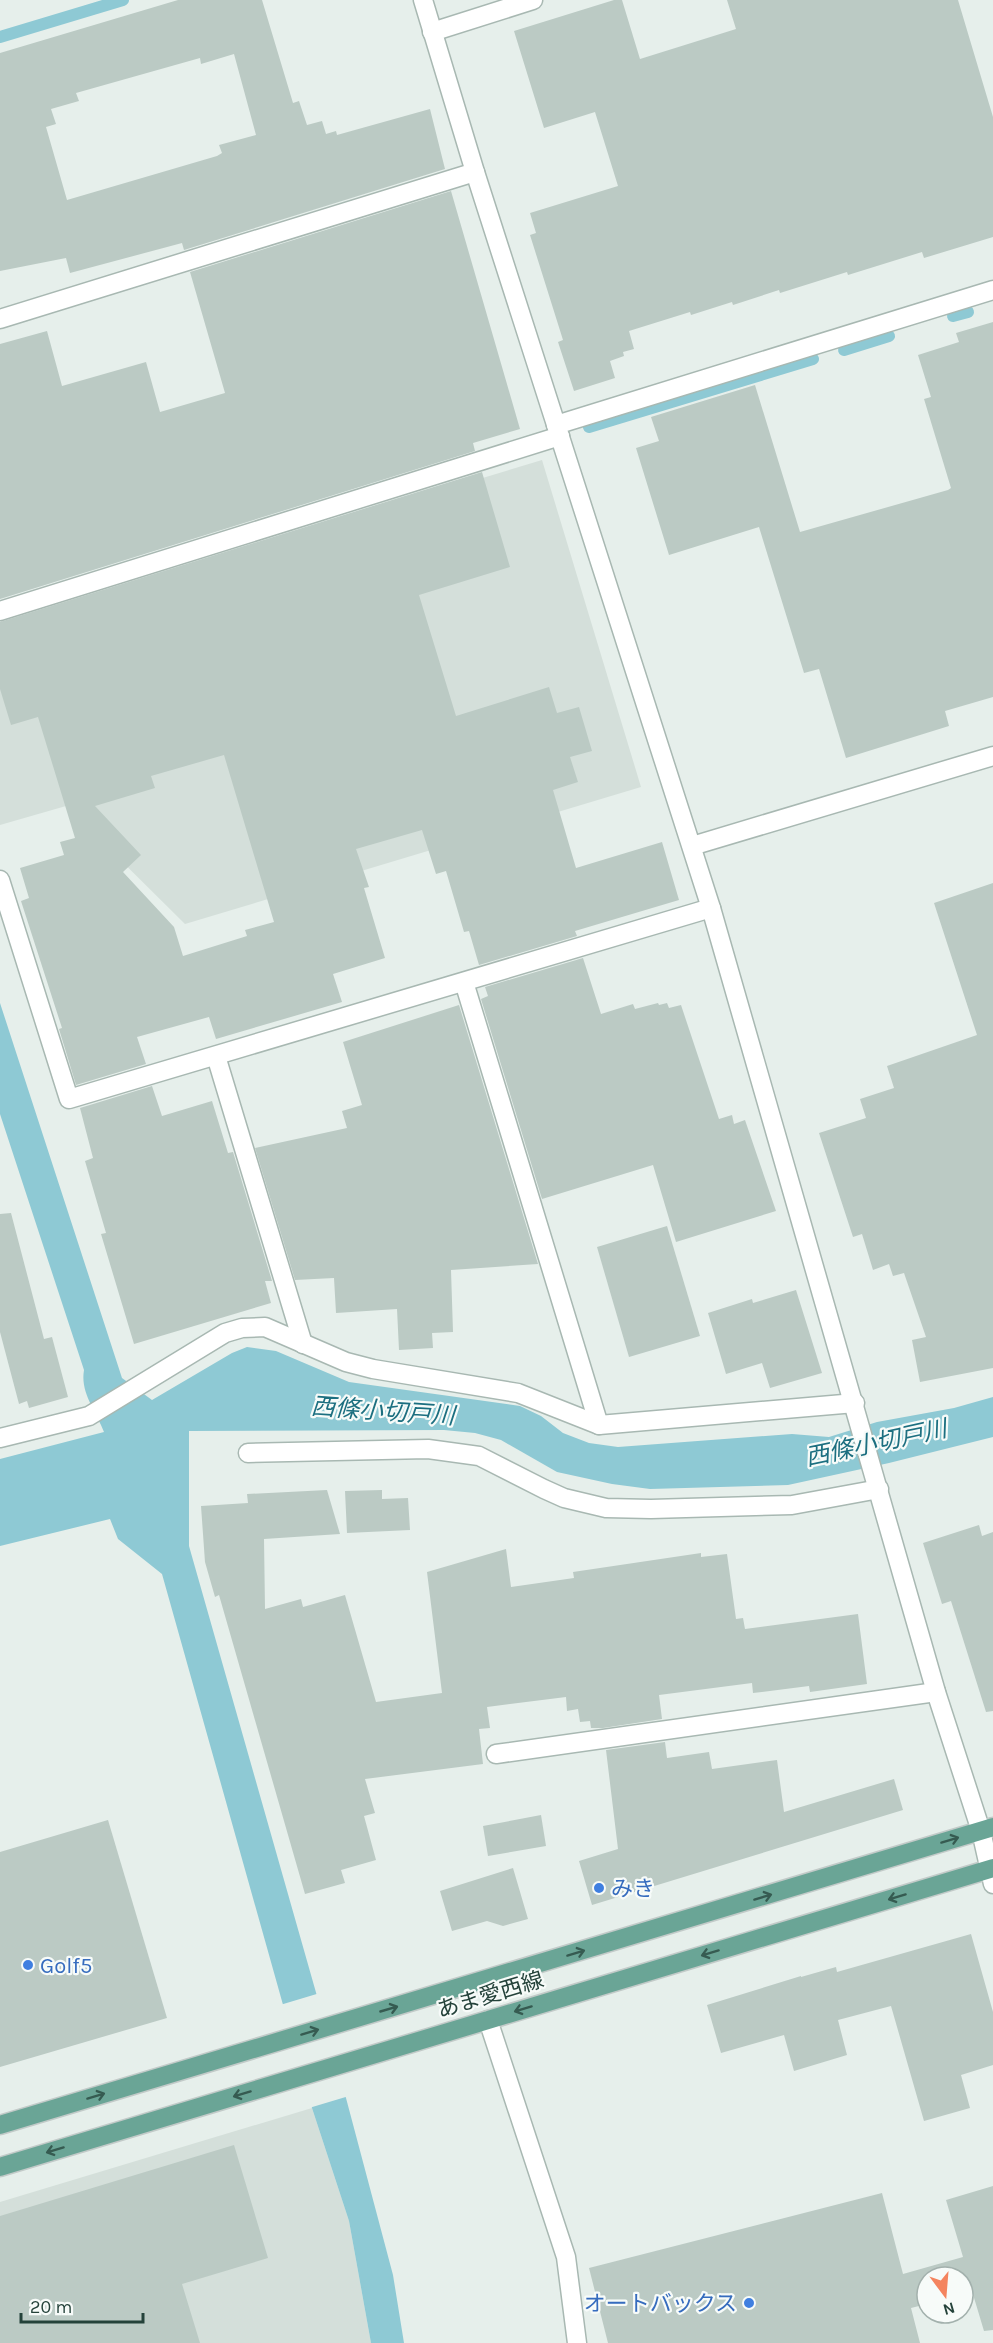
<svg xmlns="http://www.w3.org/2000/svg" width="993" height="2343" font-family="Karla,'Noto Sans JP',sans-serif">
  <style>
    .built { fill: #d4dfda }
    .water { fill: #8ec9d4 }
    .pier { fill: #e6efeb }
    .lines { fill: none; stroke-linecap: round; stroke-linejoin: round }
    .stream { stroke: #8ec9d4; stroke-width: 12 }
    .building { fill: #bbcac4; fill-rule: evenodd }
    .minor-casing { stroke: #a8b8b2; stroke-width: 21 }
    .major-casing { stroke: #c2cac8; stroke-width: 21 }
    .minor { stroke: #fff; stroke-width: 18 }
    .major { stroke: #6aa596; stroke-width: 18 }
    .oneway { stroke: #365b51 }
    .shop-dot { fill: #3f7fe0; stroke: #f7fbf9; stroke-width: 2 }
    .labels { text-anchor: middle; stroke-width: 4.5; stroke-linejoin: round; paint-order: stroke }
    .shop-label { font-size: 22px; fill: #366cbe; stroke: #f7fbf9; text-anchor: start }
    .street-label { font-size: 22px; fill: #24423a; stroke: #f7fbf9 }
    .water-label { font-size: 24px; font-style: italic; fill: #1c6f80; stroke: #f7fbf9 }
  </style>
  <rect width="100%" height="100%" fill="#e6efeb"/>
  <g class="built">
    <path d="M542,460L641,787L185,924L66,806L0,825V624Z"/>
    <path d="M312,2108L349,2221L371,2343H0V2202Z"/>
  </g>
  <path class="water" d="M0,1003L122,1378L152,1400L232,1353L247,1347L276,1351L349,1382L520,1406L541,1416L563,1433L589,1443L618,1447L792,1434L829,1437L877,1422L954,1408L993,1397V1437L889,1463L788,1485L650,1489L612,1484L557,1472L501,1440L475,1433L444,1430L189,1431V1546L346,2098L393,2275L404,2343H371L349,2221L312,2108L162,1574L118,1539L110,1519L0,1546V1459L104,1432C96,1411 80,1393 84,1370L0,1114Z"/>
  <path class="pier" d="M320,1993L349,2096L309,2108L280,2005Z"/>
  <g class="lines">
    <g class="stream">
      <path d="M0,37L123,0"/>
      <path d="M953,316L968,312"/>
      <path d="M844,350L889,336"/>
      <path d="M589,427L813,359"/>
    </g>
  </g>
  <g class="building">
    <path d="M178,0H262L293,103L299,101L307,125L322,121L326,134L336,131L337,135L430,109L445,169L184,250L182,243L70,273L66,258L0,271V53ZM234,54L256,135L219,145L222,153L217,156L67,200L46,127L56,124L51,109L79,101L76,93L200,58L201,64Z"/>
    <path d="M614,0H622L640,59L736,29L727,0H958L993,117V237L924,258L922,252L848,275L847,272L780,293L779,290L733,305L732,302L691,315L690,312L629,331L634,349L623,352L624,356L610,361L615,378L574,391L558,342L563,340L530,235L536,233L530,213L618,186L595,112L544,128L514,31Z"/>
    <path d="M451,191L520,429L473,443L475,451L0,599V344L47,331L62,386L146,362L160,412L225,393L190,272Z"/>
    <path d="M993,322V697L945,711L949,726L846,758L819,669L804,673L759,527L669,555L636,448L659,441L651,417L755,385L800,532L948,490L951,488L924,399L931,397L918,355L959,342L956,333Z"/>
    <path d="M482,472L510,567L419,595L456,716L549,687L557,713L579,707L592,751L570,757L578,782L553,790L576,868L662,842L679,900L575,931L577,936L479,965L469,931L464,932L446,871L436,874L422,830L356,849L369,887L364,888L385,958L333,974L342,1002L216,1039L209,1017L137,1037L146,1064L76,1085L59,1029L62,1028L21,901L29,898L20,868L64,855L60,842L75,838L38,717L11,725L0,689V622ZM224,755L274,922L245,930L247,936L183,956L174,927L123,872L141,855L95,806L155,788L151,776Z"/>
    <path d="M993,883V1368L920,1382L912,1340L926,1337L904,1273L893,1276L889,1264L873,1270L862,1234L853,1237L819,1133L866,1118L860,1099L894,1088L887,1066L977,1035L934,903Z"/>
    <path d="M583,958L601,1014L633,1004L635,1009L658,1003L659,1005L667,1003L669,1008L681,1005L719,1119L732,1115L734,1124L745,1120L776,1211L676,1242L653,1165L542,1199L481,999L488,996L485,987Z"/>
    <path d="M459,1005L538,1264L451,1270L453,1332L432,1333L433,1348L399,1350L397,1309L336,1313L334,1278L295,1280L255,1148L347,1128L342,1111L362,1105L343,1042Z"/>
    <path d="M152,1086L162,1116L212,1101L228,1153L233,1152L272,1281H265L271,1303L134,1344L101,1234L106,1233L85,1161L93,1158L80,1108Z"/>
    <path d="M11,1213L44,1339L52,1337L68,1397L29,1408L27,1401L19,1404L0,1332V1214Z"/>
    <path d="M667,1226L700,1336L629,1357L597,1247Z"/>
    <path d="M796,1290L822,1373L770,1388L762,1363L726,1374L708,1313L752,1299L753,1303Z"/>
    <path d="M327,1490L340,1534L264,1539L265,1609L301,1599L303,1607L345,1595L376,1702L442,1693L427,1572L506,1549L511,1587L574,1578L573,1572L701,1553V1557L727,1554L736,1619L743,1618L745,1629L858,1614L867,1684L810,1692L809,1686L753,1693L752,1683L659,1695L662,1719L603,1728H591L590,1721L580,1722L578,1709L567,1711L566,1697L487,1707L490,1728L479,1729L483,1764L365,1779L375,1813L364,1816L376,1860L341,1870L345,1883L305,1894L219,1595L215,1597L205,1562L201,1506L248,1503L247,1494Z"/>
    <path d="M382,1490V1499L408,1498L410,1530L347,1533L345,1491Z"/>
    <path d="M979,1525L982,1536L993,1532V1711L986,1712L951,1601L942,1604L923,1543Z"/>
    <path d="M665,1742L667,1758L709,1752L712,1769L777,1760L784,1812L894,1779L903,1810L592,1905L579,1861L618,1849L606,1750Z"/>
    <path d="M541,1815L546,1846L488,1856L483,1826Z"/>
    <path d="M108,1820L167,2018L0,2067V1852Z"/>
    <path d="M513,1868L528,1919L503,1926L487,1921L452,1931L440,1891Z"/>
    <path d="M971,1934L993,2012V2065L961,2075L970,2108L924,2121L891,2006L838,2020L847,2055L794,2071L784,2035L721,2053L707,2005L801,1976V1977L836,1967L837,1972Z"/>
    <path d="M234,2145L268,2258L182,2284L200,2343H0V2216Z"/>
    <path d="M993,2186V2330L984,2331L972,2291L963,2294V2277H927V2304L911,2308L920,2343H608L589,2268L882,2193L903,2274L963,2257L946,2200Z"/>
  </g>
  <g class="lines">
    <defs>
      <g id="minor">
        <path d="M423,0L475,172L711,908L936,1692L981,1831L993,1884"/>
        <path d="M432,32L533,0"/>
        <path d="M0,319L475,172"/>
        <path d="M556,425L993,290"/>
        <path d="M0,611L560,436"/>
        <path d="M692,846L993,756"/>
        <path d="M0,880L69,1099L711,908"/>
        <path d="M464,982L599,1425"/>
        <path d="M216,1056L303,1344"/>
        <path d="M0,1438L89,1416L225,1333L242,1328L265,1327L346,1362L373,1369L518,1393L599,1425L855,1403"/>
        <path d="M248,1453L428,1449L479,1456L544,1489L564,1498L606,1508L651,1509L792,1505L879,1489"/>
        <path d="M496,1754L936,1692"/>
        <path d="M488,2020L566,2257L577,2343"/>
      </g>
      <g id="major">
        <path d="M0,2125L993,1827"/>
        <path d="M0,2167L993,1868"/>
      </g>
    </defs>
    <use href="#minor" class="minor-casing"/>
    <use href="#major" class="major-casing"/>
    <use href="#minor" class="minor"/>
    <use href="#major" class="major"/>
  </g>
  <defs><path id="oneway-shaft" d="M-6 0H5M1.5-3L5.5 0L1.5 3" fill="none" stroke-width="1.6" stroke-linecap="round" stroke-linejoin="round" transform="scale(1.5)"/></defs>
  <g class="oneway">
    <use href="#oneway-shaft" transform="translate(950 1840) rotate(-17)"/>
    <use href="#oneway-shaft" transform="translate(763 1897) rotate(-17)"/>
    <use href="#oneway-shaft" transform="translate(897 1897) rotate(163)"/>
    <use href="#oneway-shaft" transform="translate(576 1953) rotate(-17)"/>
    <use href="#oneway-shaft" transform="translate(710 1953) rotate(163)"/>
    <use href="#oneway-shaft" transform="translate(389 2009) rotate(-16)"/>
    <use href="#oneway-shaft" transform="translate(523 2009) rotate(163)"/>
    <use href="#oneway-shaft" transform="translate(310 2032) rotate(-17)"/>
    <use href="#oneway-shaft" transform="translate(242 2094) rotate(163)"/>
    <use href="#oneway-shaft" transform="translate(96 2096) rotate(-17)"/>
    <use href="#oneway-shaft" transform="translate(55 2150) rotate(163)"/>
  </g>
  <g class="shop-dot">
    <circle cx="599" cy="1888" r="6"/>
    <circle cx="28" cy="1965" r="6"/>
    <circle cx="749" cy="2303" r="6"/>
  </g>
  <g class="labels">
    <g class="shop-label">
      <text x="611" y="1896">みき</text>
      <text x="40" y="1973">Golf5</text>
      <text x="737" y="2311" text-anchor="end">オートバックス</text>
    </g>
    <g class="street-label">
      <text transform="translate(490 1994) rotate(-17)" y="8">あま愛西線</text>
    </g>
    <g class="water-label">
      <text transform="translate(383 1411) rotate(4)" y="8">西條小切戸川</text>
      <text transform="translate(876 1443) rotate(-12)" y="8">西條小切戸川</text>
    </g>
  </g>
  <g transform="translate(945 2295) rotate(164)"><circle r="28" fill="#f7fbf9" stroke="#a3b1ad" stroke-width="1.5"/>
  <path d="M0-4.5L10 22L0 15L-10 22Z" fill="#f4845f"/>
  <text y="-9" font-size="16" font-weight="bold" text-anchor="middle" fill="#24423a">N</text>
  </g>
  <path d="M21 2313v9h122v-9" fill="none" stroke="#24423a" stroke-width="3"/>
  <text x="30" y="2313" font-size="18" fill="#24423a" stroke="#f7fbf9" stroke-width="4.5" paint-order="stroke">20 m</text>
</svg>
